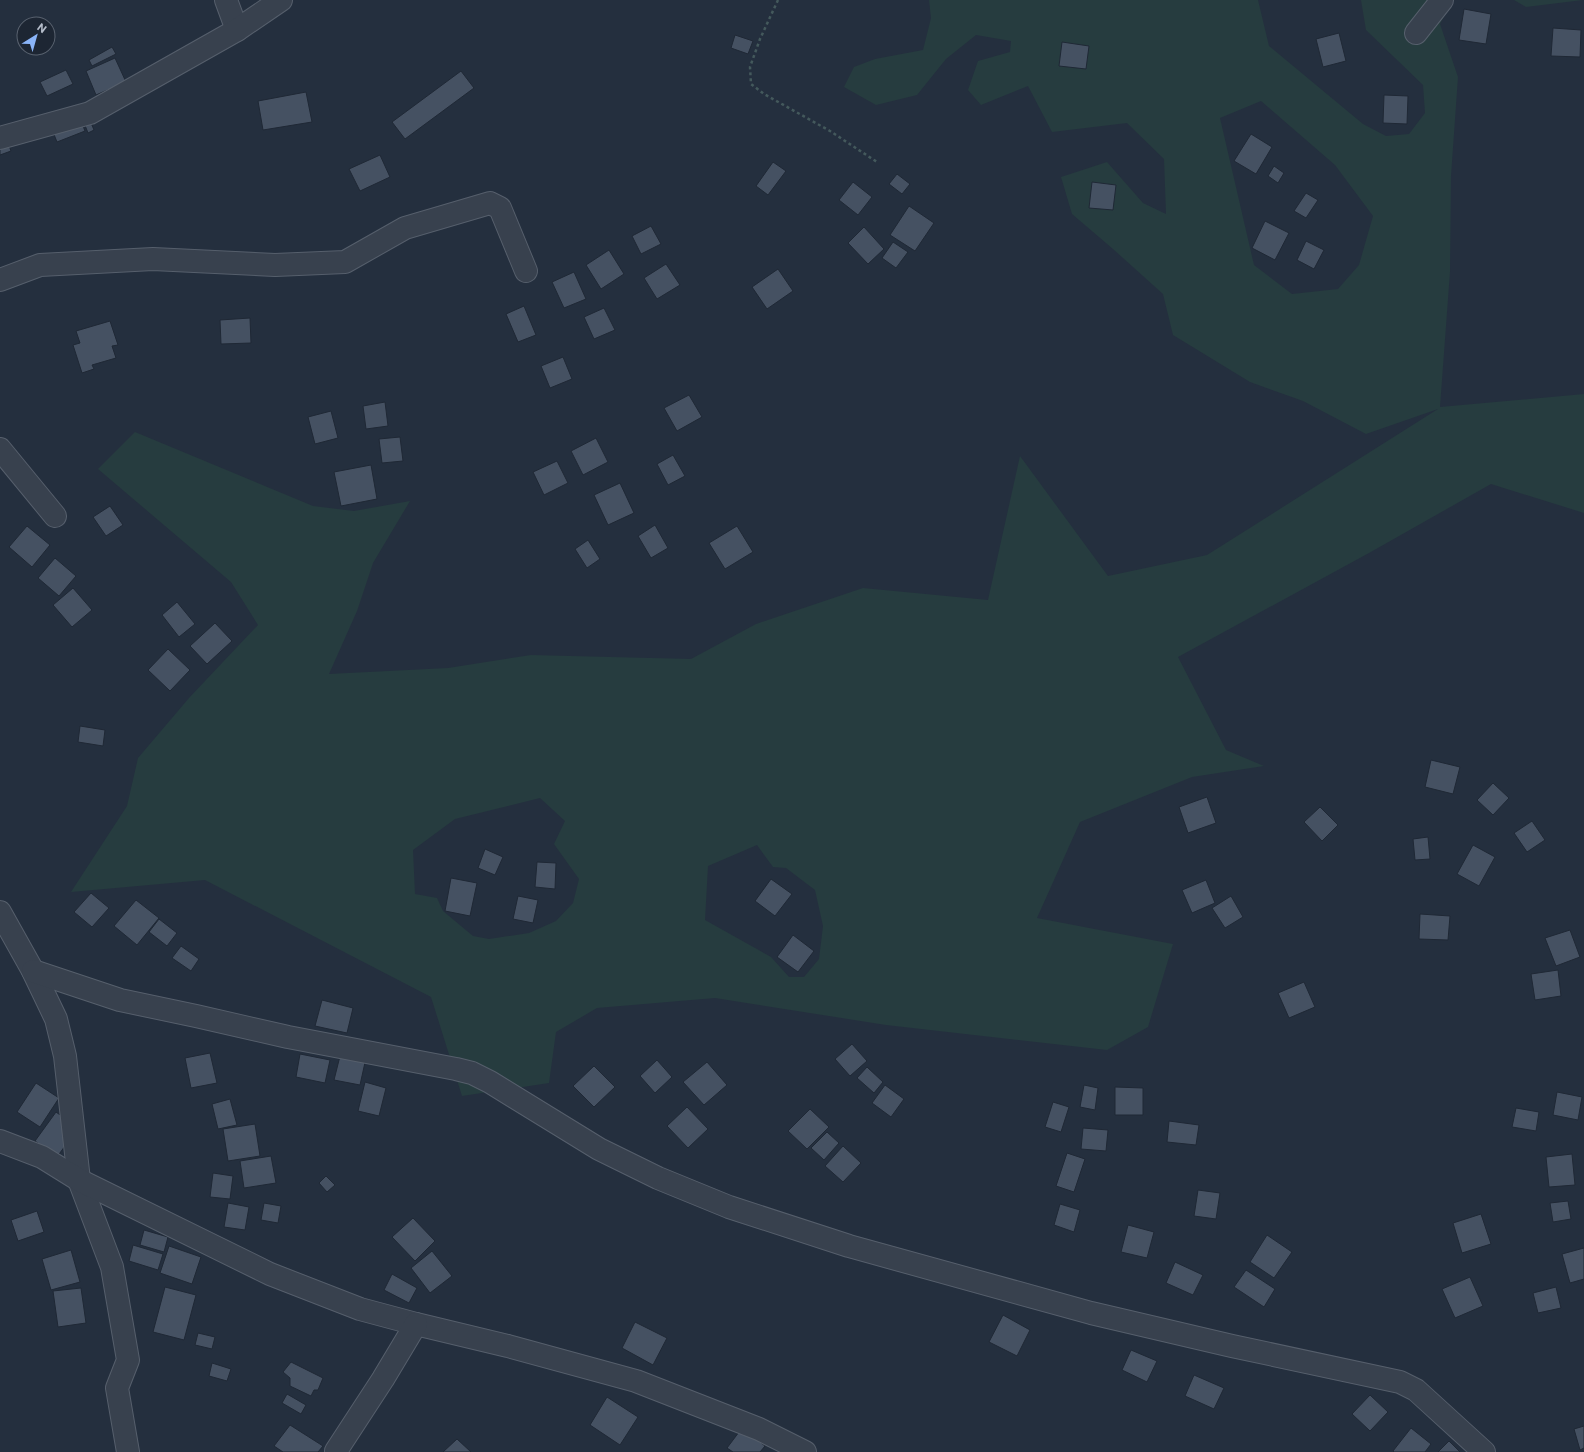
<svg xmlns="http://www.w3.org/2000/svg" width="1584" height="1452" font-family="Commissioner,sans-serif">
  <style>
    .green { fill: #263c3f; fill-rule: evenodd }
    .building { fill: #455162; stroke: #1f2835 }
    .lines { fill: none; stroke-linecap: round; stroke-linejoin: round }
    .minor-casing { stroke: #565f6c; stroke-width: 24 }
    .path { stroke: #44595c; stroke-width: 2.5; stroke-dasharray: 3 3; stroke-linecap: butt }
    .minor { stroke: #38414e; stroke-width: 22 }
  </style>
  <rect width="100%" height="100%" fill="#242f3e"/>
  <g class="green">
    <path d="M929,0H1258L1269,46L1363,124L1386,136L1409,134L1425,113L1423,85L1366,30L1361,0H1452L1440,24L1458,77L1451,176L1450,272L1440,407L1584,394V513L1491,484L1369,553L1178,657L1226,750L1264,766L1192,777L1080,822L1037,918L1173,944L1148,1027L1107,1050L886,1025L715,998L597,1008L556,1032L549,1083L462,1096L431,997L205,880L71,892L127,806L138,758L189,698L258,625L231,582L98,469L135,432L313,506L354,511L410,501L373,563L357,611L329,674L448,668L531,655L691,659L756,624L863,588L988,600L1020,456L1108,576L1207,555L1438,409L1366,434L1303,401L1250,382L1173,335L1163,294L1113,249L1072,214L1061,177L1107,162L1143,203L1166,214L1164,159L1127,123L1052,132L1028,86L981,105L968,90L978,61L1010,52L1011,41L976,35L946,59L917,95L876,105L844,87L854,67L875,59L923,50L931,18ZM1261,101L1335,165L1373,216L1359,265L1338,289L1292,294L1254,265L1220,118ZM540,798L565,821L554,844L579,879L573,903L556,921L529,933L489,939L473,936L443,911L437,898L415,894L413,850L455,819ZM757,845L773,867L786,868L815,890L823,926L819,959L804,977H789L771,957L705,920L708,866Z"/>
    <path d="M1514,0H1583L1526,7Z"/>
  </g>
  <g class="building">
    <path d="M1464,9L1491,14L1486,44L1459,40Z"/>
    <path d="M1553,28L1581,30L1580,57L1551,56Z"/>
    <path d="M1339,33L1346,61L1323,67L1316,39Z"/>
    <path d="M735,35L753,41L748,54L731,48Z"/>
    <path d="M1062,42L1089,46L1086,69L1059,66Z"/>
    <path d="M112,47L116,54L92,66L89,60Z"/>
    <path d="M115,58L126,82L96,95L86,71Z"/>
    <path d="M66,70L73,84L47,96L40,82Z"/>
    <path d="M461,71L474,88L405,139L392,122Z"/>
    <path d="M306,92L312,122L263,130L258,101Z"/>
    <path d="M1384,95L1408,96L1407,124L1383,123Z"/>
    <path d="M87,113L94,130L88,133L81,115Z"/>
    <path d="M81,121L85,131L57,142L53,132Z"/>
    <path d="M5,134L11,151L0,155V136Z"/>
    <path d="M1251,134L1272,147L1256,174L1234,161Z"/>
    <path d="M380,155L390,177L360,191L349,169Z"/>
    <path d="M773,162L786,171L768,195L756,186Z"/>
    <path d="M1274,166L1284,173L1278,183L1268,176Z"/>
    <path d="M897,174L910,184L902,194L889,184Z"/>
    <path d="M853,182L872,197L858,215L839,200Z"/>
    <path d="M1092,182L1116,185L1113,210L1089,208Z"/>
    <path d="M1306,193L1318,200L1306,218L1294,211Z"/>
    <path d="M909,206L934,223L915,251L890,235Z"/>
    <path d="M1265,221L1289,233L1275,260L1252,248Z"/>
    <path d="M651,226L661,244L641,254L632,236Z"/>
    <path d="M864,227L884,249L868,264L848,243Z"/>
    <path d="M1306,241L1324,250L1314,269L1297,260Z"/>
    <path d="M893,242L908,252L896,268L882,258Z"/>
    <path d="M609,250L624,274L601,289L586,265Z"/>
    <path d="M666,264L680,285L657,299L644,278Z"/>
    <path d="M778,269L793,291L767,309L752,287Z"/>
    <path d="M574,272L586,299L564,308L552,282Z"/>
    <path d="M524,306L536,335L518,342L506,314Z"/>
    <path d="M604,308L615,330L594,339L584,317Z"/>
    <path d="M250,318L251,343L221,344L220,320Z"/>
    <path d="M110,321L118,345L112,346L116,358L92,365L94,369L82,373L73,345L80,343L76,331Z"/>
    <path d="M563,357L572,379L550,388L541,366Z"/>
    <path d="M689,395L702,417L677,431L664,408Z"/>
    <path d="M385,402L388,426L366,429L363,406Z"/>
    <path d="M331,411L338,438L315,444L308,417Z"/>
    <path d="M400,437L403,461L382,463L379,439Z"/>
    <path d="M596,438L608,462L583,475L571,451Z"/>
    <path d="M673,455L685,476L668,485L657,464Z"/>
    <path d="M557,461L568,483L544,495L533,472Z"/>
    <path d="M371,465L377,499L341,506L334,472Z"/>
    <path d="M620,483L634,513L608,525L594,495Z"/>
    <path d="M110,506L123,525L106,536L93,517Z"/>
    <path d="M655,525L668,548L651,558L638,536Z"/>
    <path d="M27,526L50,545L32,567L9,547Z"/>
    <path d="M737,526L753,552L725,569L709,543Z"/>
    <path d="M588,540L600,559L587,568L575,549Z"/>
    <path d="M55,558L76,576L59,596L38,578Z"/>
    <path d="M73,588L92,610L72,627L53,605Z"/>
    <path d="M177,602L195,624L179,637L162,615Z"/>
    <path d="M215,623L232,641L207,664L190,646Z"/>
    <path d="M168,649L190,670L170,691L148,670Z"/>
    <path d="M80,726L105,730L103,746L78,742Z"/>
    <path d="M1431,760L1460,767L1453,794L1425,787Z"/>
    <path d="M1493,783L1509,798L1493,815L1477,800Z"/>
    <path d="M1207,797L1216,823L1188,833L1179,807Z"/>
    <path d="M1320,807L1338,825L1322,841L1304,822Z"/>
    <path d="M1532,821L1545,840L1527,852L1514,833Z"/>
    <path d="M1428,837L1430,859L1415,860L1413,839Z"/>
    <path d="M1473,845L1495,857L1479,886L1457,874Z"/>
    <path d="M485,849L503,857L495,875L478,868Z"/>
    <path d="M537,862L556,863L555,889L535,887Z"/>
    <path d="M451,878L477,883L470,916L445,911Z"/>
    <path d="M771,879L792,894L775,916L755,901Z"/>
    <path d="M1206,880L1215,903L1192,913L1182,890Z"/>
    <path d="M91,893L109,908L92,927L74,912Z"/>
    <path d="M518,896L538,900L533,923L513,919Z"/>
    <path d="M1231,896L1243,917L1225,928L1212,908Z"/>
    <path d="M136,900L159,918L137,945L114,926Z"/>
    <path d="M1420,914L1450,916L1448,940L1419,939Z"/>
    <path d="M159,919L177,933L167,946L149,932Z"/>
    <path d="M1570,930L1580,957L1556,966L1545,938Z"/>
    <path d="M793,935L814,951L798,972L777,957Z"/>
    <path d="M181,946L199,959L191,971L172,958Z"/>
    <path d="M1558,970L1561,996L1535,1000L1531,974Z"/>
    <path d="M1304,982L1315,1007L1289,1018L1278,993Z"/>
    <path d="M322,1000L353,1008L347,1033L315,1026Z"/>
    <path d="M852,1044L867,1061L850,1076L835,1059Z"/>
    <path d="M341,1052L366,1058L360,1085L334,1080Z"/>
    <path d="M210,1053L217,1083L191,1088L185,1058Z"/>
    <path d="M300,1054L330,1060L325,1083L296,1077Z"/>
    <path d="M657,1060L672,1077L655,1093L640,1076Z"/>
    <path d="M707,1062L727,1085L704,1105L683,1082Z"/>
    <path d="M594,1066L615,1087L594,1107L573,1086Z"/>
    <path d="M867,1067L883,1082L874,1093L857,1078Z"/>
    <path d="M365,1082L386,1088L379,1116L358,1111Z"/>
    <path d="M36,1083L59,1098L40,1127L17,1112Z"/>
    <path d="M885,1085L904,1099L891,1117L872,1103Z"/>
    <path d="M1084,1085L1098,1088L1095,1110L1080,1107Z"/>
    <path d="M1115,1087L1143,1088V1115H1115Z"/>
    <path d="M1557,1092L1582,1097L1578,1120L1553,1115Z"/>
    <path d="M230,1099L237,1125L218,1129L212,1104Z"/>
    <path d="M1053,1102L1069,1107L1061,1132L1045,1127Z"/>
    <path d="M687,1107L708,1129L688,1148L667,1126Z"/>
    <path d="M1516,1108L1539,1112L1536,1131L1512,1127Z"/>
    <path d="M810,1109L829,1127L807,1149L788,1131Z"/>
    <path d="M56,1112L78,1128L57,1157L35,1141Z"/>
    <path d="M1169,1121L1199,1125L1196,1145L1167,1142Z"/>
    <path d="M255,1124L260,1156L228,1161L223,1129Z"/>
    <path d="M1083,1128L1108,1130L1106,1151L1081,1149Z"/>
    <path d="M827,1132L839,1143L824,1160L811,1148Z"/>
    <path d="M843,1146L861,1163L843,1182L825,1166Z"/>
    <path d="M1067,1153L1085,1159L1074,1192L1056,1186Z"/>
    <path d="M1572,1154L1575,1185L1549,1187L1546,1157Z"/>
    <path d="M271,1156L276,1183L244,1188L240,1161Z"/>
    <path d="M213,1173L233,1176L230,1199L210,1197Z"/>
    <path d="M326,1176L335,1185L327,1192L319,1183Z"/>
    <path d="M1198,1190L1220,1193L1216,1219L1194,1216Z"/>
    <path d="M1568,1201L1571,1219L1553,1222L1550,1203Z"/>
    <path d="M228,1203L249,1207L245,1230L224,1227Z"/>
    <path d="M264,1203L281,1206L278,1223L261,1220Z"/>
    <path d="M1060,1204L1080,1210L1074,1232L1054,1225Z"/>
    <path d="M37,1211L44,1232L18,1241L11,1220Z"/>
    <path d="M1481,1214L1491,1244L1462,1253L1453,1223Z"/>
    <path d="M413,1218L435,1241L415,1261L392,1237Z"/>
    <path d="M1128,1225L1154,1232L1147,1258L1121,1252Z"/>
    <path d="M144,1230L168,1237L164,1252L140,1245Z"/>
    <path d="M1267,1235L1292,1252L1274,1278L1250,1262Z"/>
    <path d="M133,1245L163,1254L158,1270L129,1261Z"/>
    <path d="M169,1246L201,1257L192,1284L160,1273Z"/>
    <path d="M1584,1248V1279L1570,1283L1562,1254Z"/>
    <path d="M71,1250L80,1282L51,1290L42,1259Z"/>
    <path d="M432,1251L452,1276L430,1293L411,1268Z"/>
    <path d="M1175,1262L1203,1275L1193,1295L1166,1283Z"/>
    <path d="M1246,1270L1275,1289L1264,1307L1234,1287Z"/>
    <path d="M392,1274L417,1288L409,1303L384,1290Z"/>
    <path d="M1470,1277L1483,1306L1455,1318L1442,1289Z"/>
    <path d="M165,1287L196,1295L184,1340L153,1332Z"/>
    <path d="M1556,1287L1561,1308L1538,1313L1533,1293Z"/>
    <path d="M81,1288L86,1323L58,1327L53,1291Z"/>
    <path d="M1003,1315L1030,1330L1017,1356L989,1342Z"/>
    <path d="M635,1322L667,1338L653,1365L622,1348Z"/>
    <path d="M198,1333L215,1337L212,1349L195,1345Z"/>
    <path d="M1131,1350L1157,1361L1147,1382L1122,1370Z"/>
    <path d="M291,1362L323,1378L318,1390H314L311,1396L290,1386V1378L283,1372Z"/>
    <path d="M212,1363L231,1369L227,1381L209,1376Z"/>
    <path d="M1194,1375L1224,1388L1214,1409L1185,1396Z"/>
    <path d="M287,1394L306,1405L301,1414L282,1403Z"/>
    <path d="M1370,1395L1388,1412L1370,1431L1352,1414Z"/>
    <path d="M607,1397L638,1417L620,1445L590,1425Z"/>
    <path d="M290,1425L323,1446L318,1452H283L274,1446Z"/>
    <path d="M1584,1426V1448L1580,1450L1574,1429Z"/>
    <path d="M742,1428L765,1446L760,1452H733L727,1448Z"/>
    <path d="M1411,1428L1431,1444L1425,1452H1394L1393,1451Z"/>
    <path d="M457,1439L471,1452H443Z"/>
    <path d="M1449,1441L1460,1452H1438Z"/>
  </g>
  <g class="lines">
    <defs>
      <g id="minor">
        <path d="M226,0L237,30"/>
        <path d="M1416,33L1442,0"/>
        <path d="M0,138L90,113L237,30L281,0"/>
        <path d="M0,280L40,265L153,259L275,265L345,262L405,228L490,203L500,208L526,271"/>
        <path d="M0,449L55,516"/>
        <path d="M0,912L33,971L56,1019L65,1056L79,1180L112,1267L128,1360L117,1388L128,1452"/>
        <path d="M33,971L120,1000L196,1016L288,1037L456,1069L472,1073L490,1082L599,1149L658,1178L729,1207L849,1246L1091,1313L1232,1346L1400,1382L1416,1390L1484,1452"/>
        <path d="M0,1141L42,1157L79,1180L270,1274L360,1309L416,1324L508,1346L636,1381L759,1429L805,1452"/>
        <path d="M336,1451L383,1379L416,1324"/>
      </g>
    </defs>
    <use href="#minor" class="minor-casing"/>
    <path class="path" d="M778,0L760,39L750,67L751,84L764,94L830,131L877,162"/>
    <use href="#minor" class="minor"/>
  </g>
  <g transform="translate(36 36) rotate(37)"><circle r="19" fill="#1d2633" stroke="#59626f"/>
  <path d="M0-3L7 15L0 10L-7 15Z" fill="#8ab4f8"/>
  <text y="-6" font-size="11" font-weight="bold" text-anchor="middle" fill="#b4bcc9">N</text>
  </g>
</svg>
